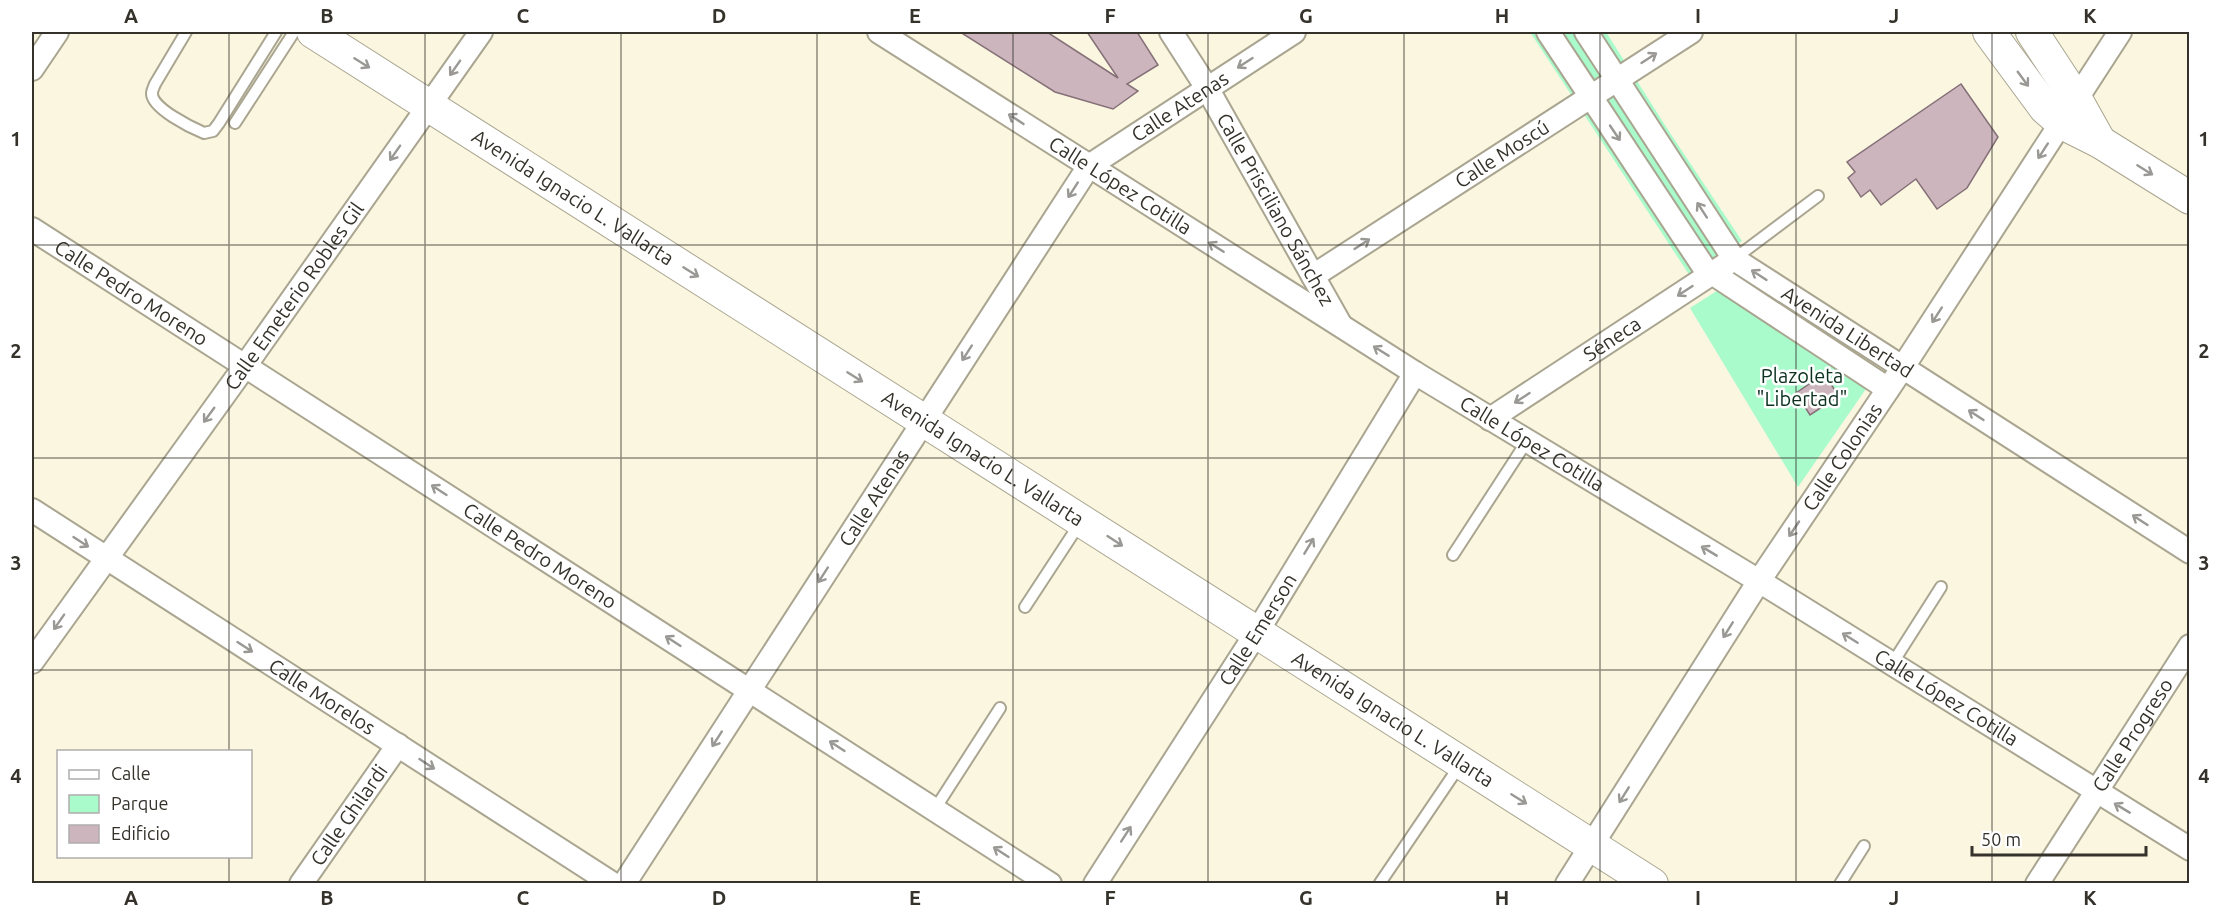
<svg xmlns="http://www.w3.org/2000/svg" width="2221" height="915" font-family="Ubuntu,sans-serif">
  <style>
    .green { fill: #a9fbcc }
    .building { fill: #cdb5be; stroke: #857078; stroke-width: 1.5 }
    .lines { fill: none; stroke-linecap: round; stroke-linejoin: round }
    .lane-casing { stroke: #a9a590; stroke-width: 14 }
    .street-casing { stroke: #a9a590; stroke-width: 26 }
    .secondary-casing { stroke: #a9a590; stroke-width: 34 }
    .lane { stroke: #fff; stroke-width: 10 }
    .street { stroke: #fff; stroke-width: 22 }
    .secondary { stroke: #fff; stroke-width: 32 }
    .oneway { stroke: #9a9894 }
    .grid { fill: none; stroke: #34322a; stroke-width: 1.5; stroke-opacity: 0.55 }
    .labels { text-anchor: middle; stroke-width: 5; stroke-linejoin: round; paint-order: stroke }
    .street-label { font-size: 20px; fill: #34322a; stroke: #fff }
    .park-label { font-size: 20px; fill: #0c311f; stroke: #fff }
    .neatline { fill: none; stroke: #34322a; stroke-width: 2 }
    .grid-label { font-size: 20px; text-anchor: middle; font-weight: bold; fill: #34322a }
  </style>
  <rect width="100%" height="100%" fill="#faf6e0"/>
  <g class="green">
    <path d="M1530,32H1606L1670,133L1742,241L1690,276Z"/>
    <path d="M1723,287L1877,373L1798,487L1690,308Z"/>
  </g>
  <g class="building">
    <path d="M960,32H1047L1118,78L1087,32H1137L1158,65L1127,84L1138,91L1113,109L1055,92Z"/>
    <path d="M1961,84L1998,137L1967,188L1937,209L1916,179L1881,205L1870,190L1861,197L1848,178L1855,172L1847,162Z"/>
    <path d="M1824,374L1839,396L1810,415L1796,393Z"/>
  </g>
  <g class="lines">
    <defs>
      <g id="lane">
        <path d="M186,32L155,84C154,87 152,90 152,93C151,108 192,128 204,133L213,131L219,123L276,32"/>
        <path d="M235,123L294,32"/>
        <path d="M1734,259L1818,196"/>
        <path d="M1453,555L1527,441"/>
        <path d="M1025,607L1080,523"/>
        <path d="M1892,664L1941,587"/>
        <path d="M935,809L1000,708"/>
        <path d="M1380,883L1460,765"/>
        <path d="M1840,884L1864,846"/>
      </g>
      <g id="street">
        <path id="s1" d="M879,32L1415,373L1759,581L2190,849"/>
        <path id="s2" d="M1171,32L1207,88L1340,324"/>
        <path d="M1548,32L1709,275"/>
        <path id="s3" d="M1586,32L1734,259L2190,552"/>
        <path d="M32,69L57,32"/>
        <path id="s4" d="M32,229L1050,884"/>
        <path d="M1712,273L1888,389"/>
        <path id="s5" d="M1313,276L1691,32"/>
        <path id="s6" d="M1490,419L1734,259"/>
        <path id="s7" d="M32,510L613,884"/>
        <path id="s8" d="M32,662L245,366L481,32"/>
        <path id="s9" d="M301,884L398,745"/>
        <path id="s10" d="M624,884L1089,166L1294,32"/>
        <path id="s11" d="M1095,884L1257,632L1415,373"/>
        <path id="s12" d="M1567,884L1759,581L1903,367L2120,32"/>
        <path id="s13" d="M2037,884L2190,646"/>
      </g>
      <g id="secondary">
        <path id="s14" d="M313,32L1652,884"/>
        <path d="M1989,32L2045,108L2062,123L2100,142L2190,198"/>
        <path d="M2032,32L2076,99L2100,142"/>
      </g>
    </defs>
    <use href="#lane" class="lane-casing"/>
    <use href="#street" class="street-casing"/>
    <use href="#secondary" class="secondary-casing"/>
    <use href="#lane" class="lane"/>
    <use href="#street" class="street"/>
    <use href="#secondary" class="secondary"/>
  </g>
  <defs><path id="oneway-shaft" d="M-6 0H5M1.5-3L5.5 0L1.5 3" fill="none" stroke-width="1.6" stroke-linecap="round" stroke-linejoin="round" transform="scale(1.5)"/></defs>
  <g class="oneway">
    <use href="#oneway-shaft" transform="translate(1649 58) rotate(-33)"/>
    <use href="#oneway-shaft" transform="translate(362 63) rotate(32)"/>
    <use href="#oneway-shaft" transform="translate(1245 63) rotate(147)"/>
    <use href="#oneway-shaft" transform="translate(455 68) rotate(125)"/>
    <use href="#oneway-shaft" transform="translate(2023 79) rotate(54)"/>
    <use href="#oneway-shaft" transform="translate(1016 119) rotate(-147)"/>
    <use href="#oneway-shaft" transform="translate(1615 133) rotate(56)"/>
    <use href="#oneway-shaft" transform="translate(2043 151) rotate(123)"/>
    <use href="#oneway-shaft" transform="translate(395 153) rotate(125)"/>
    <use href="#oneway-shaft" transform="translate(2145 170) rotate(32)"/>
    <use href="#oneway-shaft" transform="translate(1073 190) rotate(123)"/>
    <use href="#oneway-shaft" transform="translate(1702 210) rotate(-123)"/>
    <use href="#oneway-shaft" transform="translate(1362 244) rotate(-33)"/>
    <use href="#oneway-shaft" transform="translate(1216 247) rotate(-148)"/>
    <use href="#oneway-shaft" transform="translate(691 272) rotate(32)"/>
    <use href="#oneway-shaft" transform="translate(1759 275) rotate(-147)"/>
    <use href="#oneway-shaft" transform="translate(1685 291) rotate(147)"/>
    <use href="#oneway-shaft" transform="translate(1937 315) rotate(123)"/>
    <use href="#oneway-shaft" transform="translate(1381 351) rotate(-148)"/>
    <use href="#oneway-shaft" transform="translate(967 353) rotate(123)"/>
    <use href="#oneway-shaft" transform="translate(855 377) rotate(32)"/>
    <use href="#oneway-shaft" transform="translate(1522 398) rotate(147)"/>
    <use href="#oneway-shaft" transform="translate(209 415) rotate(126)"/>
    <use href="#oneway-shaft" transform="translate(1976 415) rotate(-147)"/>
    <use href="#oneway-shaft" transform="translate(439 490) rotate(-147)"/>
    <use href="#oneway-shaft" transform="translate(2140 520) rotate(-147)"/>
    <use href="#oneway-shaft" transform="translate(1794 529) rotate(124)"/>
    <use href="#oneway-shaft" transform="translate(1115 541) rotate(33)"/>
    <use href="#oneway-shaft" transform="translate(81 542) rotate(33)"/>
    <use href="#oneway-shaft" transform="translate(1309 546) rotate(-59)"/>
    <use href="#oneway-shaft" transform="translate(1709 551) rotate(-149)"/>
    <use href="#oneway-shaft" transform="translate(823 575) rotate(123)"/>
    <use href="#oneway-shaft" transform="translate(59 622) rotate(125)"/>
    <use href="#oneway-shaft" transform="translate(1728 630) rotate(122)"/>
    <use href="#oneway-shaft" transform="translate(1850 638) rotate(-148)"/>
    <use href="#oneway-shaft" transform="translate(673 641) rotate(-147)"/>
    <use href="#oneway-shaft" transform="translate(245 647) rotate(33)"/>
    <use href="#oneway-shaft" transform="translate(717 739) rotate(123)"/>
    <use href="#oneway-shaft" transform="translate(837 746) rotate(-147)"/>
    <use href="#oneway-shaft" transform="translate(427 764) rotate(33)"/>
    <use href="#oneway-shaft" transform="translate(1624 795) rotate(122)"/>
    <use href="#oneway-shaft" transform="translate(1519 799) rotate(32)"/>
    <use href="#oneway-shaft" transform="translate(2122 808) rotate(-149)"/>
    <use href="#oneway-shaft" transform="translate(1126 834) rotate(-57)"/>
    <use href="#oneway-shaft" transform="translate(1001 852) rotate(-147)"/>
  </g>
  <path class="grid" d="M229,32V752M425,32V884M621,32V884M817,32V884M1013,32V884M1208,32V884M1404,32V884M1600,32V884M1796,32V884M1992,32V884M32,245H2190M32,458H2190M32,670H2190M229,856V884"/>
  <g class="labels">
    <g class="street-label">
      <text dy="7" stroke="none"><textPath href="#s10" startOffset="964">Calle Atenas</textPath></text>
      <text dy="7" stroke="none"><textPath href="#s5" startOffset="225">Calle Moscú</textPath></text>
      <text dy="7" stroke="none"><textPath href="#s1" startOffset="286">Calle López Cotilla</textPath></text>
      <text dy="7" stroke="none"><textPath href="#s14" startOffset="308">Avenida Ignacio L. Vallarta</textPath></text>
      <text dy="7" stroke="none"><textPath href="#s2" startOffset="206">Calle Prisciliano Sánchez</textPath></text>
      <text dy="7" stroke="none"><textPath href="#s4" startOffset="118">Calle Pedro Moreno</textPath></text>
      <text dy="7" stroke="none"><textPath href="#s8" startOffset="450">Calle Emeterio Robles Gil</textPath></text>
      <text dy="7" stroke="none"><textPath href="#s3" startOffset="406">Avenida Libertad</textPath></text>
      <text dy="7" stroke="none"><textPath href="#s6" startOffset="146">Séneca</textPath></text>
      <text dy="7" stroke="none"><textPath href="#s1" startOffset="772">Calle López Cotilla</textPath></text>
      <text dy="7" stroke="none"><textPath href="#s12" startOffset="508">Calle Colonias</textPath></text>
      <text dy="7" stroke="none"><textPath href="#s14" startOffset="794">Avenida Ignacio L. Vallarta</textPath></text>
      <text dy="7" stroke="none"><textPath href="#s10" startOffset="460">Calle Atenas</textPath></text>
      <text dy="7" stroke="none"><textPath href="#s4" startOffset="604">Calle Pedro Moreno</textPath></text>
      <text dy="7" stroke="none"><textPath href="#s11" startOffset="302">Calle Emerson</textPath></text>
      <text dy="7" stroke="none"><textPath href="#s7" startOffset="345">Calle Morelos</textPath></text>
      <text dy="7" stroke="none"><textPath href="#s1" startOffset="1258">Calle López Cotilla</textPath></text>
      <text dy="7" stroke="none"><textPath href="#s14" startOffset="1280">Avenida Ignacio L. Vallarta</textPath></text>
      <text dy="7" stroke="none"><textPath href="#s13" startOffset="177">Calle Progreso</textPath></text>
      <text dy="7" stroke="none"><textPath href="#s9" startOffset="84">Calle Ghilardi</textPath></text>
    </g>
    <g class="park-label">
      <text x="1802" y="383">Plazoleta<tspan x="1802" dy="23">"Libertad"</tspan></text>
    </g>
  </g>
  <rect width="2221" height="915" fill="none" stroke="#ffffff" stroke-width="66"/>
  <rect x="57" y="750" width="195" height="108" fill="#ffffff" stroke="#aeadaa" stroke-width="1.5"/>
  <rect x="69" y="770" width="30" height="9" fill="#ffffff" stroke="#aeadaa" stroke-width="1.5"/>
  <text x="111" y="780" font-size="18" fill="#34322a">Calle</text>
  <rect x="69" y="795" width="30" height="18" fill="#a9fbcc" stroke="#aeadaa" stroke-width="1.5"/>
  <text x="111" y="810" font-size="18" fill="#34322a">Parque</text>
  <rect x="69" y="825" width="30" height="18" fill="#cdb5be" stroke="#aeadaa" stroke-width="1.5"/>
  <text x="111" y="840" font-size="18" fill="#34322a">Edificio</text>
  <path d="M1972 846v9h174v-9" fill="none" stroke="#34322a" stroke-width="3"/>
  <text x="1981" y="846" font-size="18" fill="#34322a" stroke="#ffffff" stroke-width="4.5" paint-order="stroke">50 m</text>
  <rect x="33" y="33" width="2155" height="849" class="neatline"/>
  <g class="grid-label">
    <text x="131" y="23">A</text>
    <text x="327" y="23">B</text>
    <text x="523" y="23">C</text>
    <text x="719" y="23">D</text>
    <text x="915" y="23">E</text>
    <text x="1110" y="23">F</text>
    <text x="1306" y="23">G</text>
    <text x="1502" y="23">H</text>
    <text x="1698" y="23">I</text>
    <text x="1894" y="23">J</text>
    <text x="2090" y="23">K</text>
    <text x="16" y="146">1</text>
    <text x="2204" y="146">1</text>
    <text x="16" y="358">2</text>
    <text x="2204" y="358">2</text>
    <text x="16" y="570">3</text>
    <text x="2204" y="570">3</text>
    <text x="16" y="783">4</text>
    <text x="2204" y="783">4</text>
    <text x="131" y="905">A</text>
    <text x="327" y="905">B</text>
    <text x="523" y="905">C</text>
    <text x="719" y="905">D</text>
    <text x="915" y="905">E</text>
    <text x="1110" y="905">F</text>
    <text x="1306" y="905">G</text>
    <text x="1502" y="905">H</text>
    <text x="1698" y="905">I</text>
    <text x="1894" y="905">J</text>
    <text x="2090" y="905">K</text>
  </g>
</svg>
